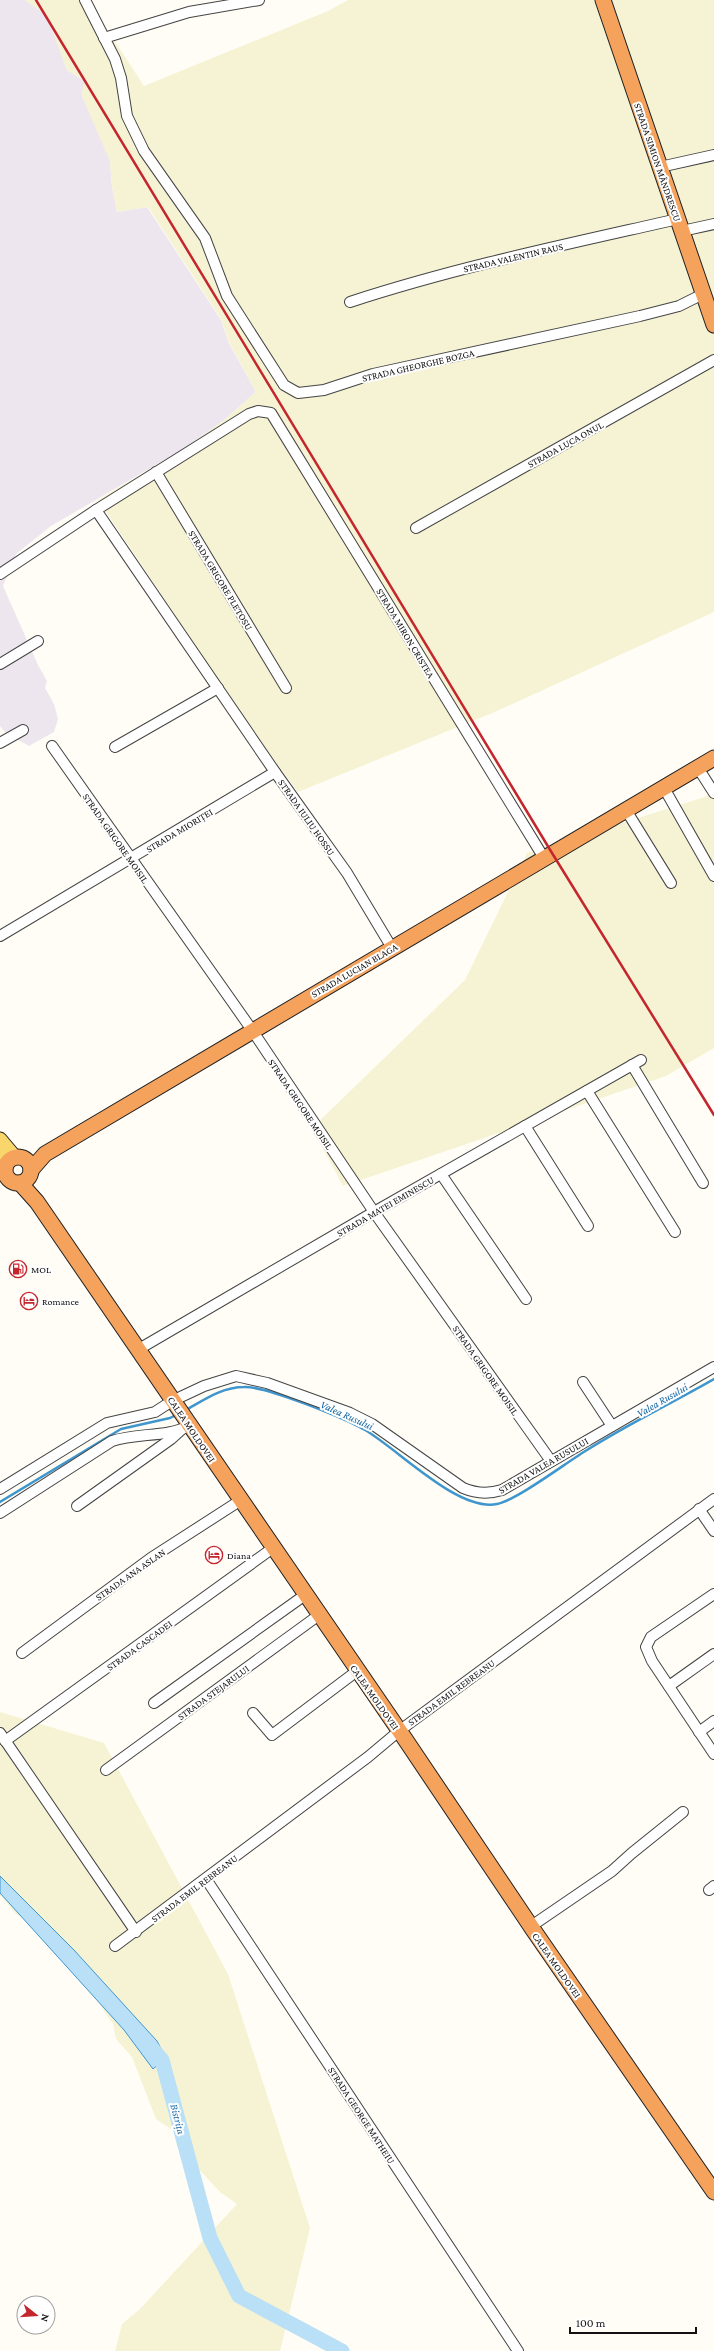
<svg xmlns="http://www.w3.org/2000/svg" width="714" height="2351" font-family="'Crimson Pro',serif">
  <style>
    .industrial { fill: #eee6ef }
    .farmland { fill: #f6f3d4 }
    .water { fill: #b9e0f7; stroke: #3f96cf }
    .lines { fill: none; stroke-linecap: round; stroke-linejoin: round }
    .stream { stroke: #3f96cf; stroke-width: 2.5 }
    .river { stroke: #b9e0f7; stroke-width: 15 }
    .minor-casing { stroke: #444; stroke-width: 12 }
    .major-casing { stroke: #222; stroke-width: 15 }
    .highway-casing { stroke: #222; stroke-width: 17 }
    .minor { stroke: #fff; stroke-width: 10 }
    .major { stroke: #f9d66b; stroke-width: 13 }
    .highway { stroke: #f5a25d; stroke-width: 15 }
    .rail { stroke: #c4262e; stroke-width: 2.5 }
    .labels { text-anchor: middle; stroke-width: 4; stroke-linejoin: round; paint-order: stroke }
    .street-label { font-size: 10px; fill: #111; stroke: #fff }
    .poi-label { font-size: 10px; fill: #111; stroke: #fff; text-anchor: start }
    .water-label { font-size: 11px; font-style: italic; fill: #1768a6; stroke: #fff }
  </style>
  <rect width="100%" height="100%" fill="#fffdf5"/>
  <path class="industrial" d="M0,0H25L47,15L67,70L85,81L110,161L112,186L117,212L147,207L221,320L229,343L256,392L223,421L185,448L51,526L16,554L3,586L38,665L47,681L45,688L54,704L58,719L54,732L29,746L5,732L0,726Z"/>
  <g class="farmland">
    <path d="M25,0H88L144,86L328,11L348,0H714V612L497,711L298,792L258,738L98,500L185,448L223,421L256,392L229,342L221,319L148,207L117,212L112,186L110,161L81,94L85,81L67,70L47,15Z"/>
    <path d="M714,794V1048L666,1076L343,1186L312,1128L465,980L527,853Z"/>
    <path d="M0,1712L104,1743L228,1974L310,2228L280,2351H115L122,2324L140,2309L237,2204L220,2192L177,2146L174,2131L156,2119L132,2057L116,2039L113,2024L44,1922L17,1915L0,1895Z"/>
  </g>
  <path class="water" d="M0,1876L74,1950L157,2041L166,2058L153,2069L124,2030L0,1893Z"/>
  <g class="lines">
    <g class="stream">
      <path d="M186,1410C204,1400 222,1387 244,1387C266,1386 344,1418 365,1430C398,1449 458,1512 497,1504C517,1500 567,1462 587,1450C628,1424 672,1403 714,1379"/>
      <path d="M0,1502L121,1429L170,1418L178,1414"/>
    </g>
    <path class="river" d="M149,2045L162,2060L210,2238L239,2296L342,2351"/>
    <defs>
      <g id="minor">
        <path d="M85,0L115,59L121,78L127,116L144,151L205,238L227,296L284,385L298,393L324,390L373,374L640,316L679,306L703,294"/>
        <path d="M104,38L189,12L259,0"/>
        <path d="M660,167L714,155"/>
        <path d="M682,231L714,224"/>
        <path d="M350,302C457,267 568,244 678,219"/>
        <path d="M156,472L286,688"/>
        <path d="M96,510L275,772L347,873L392,948"/>
        <path d="M416,528L714,360"/>
        <path d="M0,574L96,510L249,414L258,411L271,413L544,858"/>
        <path d="M0,664L38,641"/>
        <path d="M0,743L23,730"/>
        <path d="M52,746L252,1030L374,1212L551,1461"/>
        <path d="M115,747L218,688"/>
        <path d="M698,768L714,793"/>
        <path d="M664,788L714,876"/>
        <path d="M626,810L671,883"/>
        <path d="M0,936L275,772"/>
        <path d="M632,1065L703,1183"/>
        <path d="M587,1091L675,1232"/>
        <path d="M525,1126L588,1226"/>
        <path d="M441,1174L526,1299"/>
        <path d="M139,1349L374,1212L641,1060"/>
        <path d="M583,1382L612,1426"/>
        <path d="M0,1489L107,1423L155,1412L172,1401L204,1386L236,1376L267,1383L350,1413L372,1424L463,1488C477,1494 489,1494 502,1490L714,1367"/>
        <path d="M77,1506L171,1439L181,1430"/>
        <path d="M699,1509L714,1531"/>
        <path d="M0,1513L112,1441C137,1433 167,1437 189,1426"/>
        <path d="M714,1594L651,1637L646,1647L652,1661L714,1754"/>
        <path d="M22,1653L151,1558L241,1500"/>
        <path d="M669,1686L714,1654"/>
        <path d="M154,1703L305,1595"/>
        <path d="M253,1713L272,1735L357,1671"/>
        <path d="M699,1732L714,1721"/>
        <path d="M0,1733L136,1932"/>
        <path d="M5,1741L273,1548"/>
        <path d="M106,1770L319,1615"/>
        <path d="M206,1879L518,2351"/>
        <path d="M709,1890L714,1886"/>
        <path d="M530,1927L612,1871L632,1853L683,1812"/>
        <path d="M115,1946L368,1757L399,1731L714,1499"/>
      </g>
      <g id="major">
        <path d="M0,1139L16,1158"/>
        <path d="M0,1155L6,1167"/>
      </g>
      <g id="highway">
        <path d="M603,0L714,325"/>
        <circle cx="18" cy="1170" r="13"/>
        <path d="M31,1170L45,1154L714,758"/>
        <path d="M20,1183L37,1202L405,1739L534,1931L714,2192"/>
      </g>
    </defs>
    <use href="#minor" class="minor-casing"/>
    <use href="#major" class="major-casing"/>
    <use href="#highway" class="highway-casing"/>
    <use href="#minor" class="minor"/>
    <use href="#major" class="major"/>
    <use href="#highway" class="highway"/>
    <path class="rail" d="M36,0L552,853L714,1115"/>
  </g>
  <defs>
    <symbol id="fuel-ring" viewBox="-11 -11 22 22"><circle r="9.5" fill="#fff" stroke="#c4262e" stroke-width="1.5"/><path d="M-5.5-6h7V0h2V4h1.3V-2.5L3-4.5l.8-.8L6-3V5H2.5V1h-1V6h-7ZM-4.2-4.7v3.2H.2V-4.7Z" fill="#c4262e"/></symbol>
    <symbol id="hotel-ring" viewBox="-11 -11 22 22"><circle r="9.5" fill="#fff" stroke="#c4262e" stroke-width="1.5"/><path d="M-6-4.5h1.5V1H6V5H4.5V3h-9V5H-6ZM-4 0a1.8 1.8 0 1 1 3.6 0ZM.5 0V-2.5h3Q6-2.5 6 0Z" fill="#c4262e"/></symbol>
  </defs>
  <g fill-rule="evenodd">
    <use href="#fuel-ring" x="8" y="1259" width="20" height="20"/>
    <use href="#hotel-ring" x="19" y="1291" width="20" height="20"/>
    <use href="#hotel-ring" x="204" y="1545" width="20" height="20"/>
  </g>
  <g class="labels">
    <g class="street-label">
      <text transform="translate(658 162) rotate(71)" y="4">STRADA SIMION MÂNDRESCU</text>
      <text transform="translate(513 257) rotate(-13)" y="4">STRADA VALENTIN RAUS</text>
      <text transform="translate(418 365) rotate(-13)" y="4">STRADA GHEORGHE BOZGA</text>
      <text transform="translate(565 444) rotate(-29)" y="4">STRADA LUCA ONUL</text>
      <text transform="translate(221 580) rotate(59)" y="4">STRADA GRIGORE PLETOSU</text>
      <text transform="translate(406 633) rotate(59)" y="4">STRADA MIRON CRISTEA</text>
      <text transform="translate(307 817) rotate(55)" y="4">STRADA IULIU HOSSU</text>
      <text transform="translate(179 830) rotate(-31)" y="4">STRADA MIORIȚEI</text>
      <text transform="translate(116 838) rotate(55)" y="4">STRADA GRIGORE MOISIL</text>
      <text transform="translate(354 970) rotate(-30)" y="4">STRADA LUCIAN BLAGA</text>
      <text transform="translate(301 1104) rotate(56)" y="4">STRADA GRIGORE MOISIL</text>
      <text transform="translate(385 1206) rotate(-30)" y="4">STRADA MATEI EMINESCU</text>
      <text transform="translate(486 1370) rotate(55)" y="4">STRADA GRIGORE MOISIL</text>
      <text transform="translate(192 1429) rotate(56)" y="4">CALEA MOLDOVEI</text>
      <text transform="translate(543 1465) rotate(-30)" y="4">STRADA VALEA RUSULUI</text>
      <text transform="translate(130 1574) rotate(-35)" y="4">STRADA ANA ASLAN</text>
      <text transform="translate(139 1645) rotate(-36)" y="4">STRADA CASCADEI</text>
      <text transform="translate(213 1692) rotate(-36)" y="4">STRADA STEJARULUI</text>
      <text transform="translate(451 1692) rotate(-36)" y="4">STRADA EMIL REBREANU</text>
      <text transform="translate(375 1697) rotate(55)" y="4">CALEA MOLDOVEI</text>
      <text transform="translate(194 1888) rotate(-37)" y="4">STRADA EMIL REBREANU</text>
      <text transform="translate(557 1965) rotate(55)" y="4">CALEA MOLDOVEI</text>
      <text transform="translate(362 2115) rotate(57)" y="4">STRADA GEORGE MATHEIU</text>
    </g>
    <g class="poi-label">
      <text x="31" y="1273">MOL</text>
      <text x="42" y="1305">Romance</text>
      <text x="227" y="1559">Diana</text>
    </g>
    <g class="water-label">
      <text transform="translate(662 1400) rotate(-30)" y="4">Valea Rusului</text>
      <text transform="translate(347 1415) rotate(24)" y="4">Valea Rusului</text>
      <text transform="translate(178 2119) rotate(75)" y="4">Bistrița</text>
    </g>
  </g>
  <g transform="translate(36 2315) rotate(107)"><circle r="19" fill="#ffffff" stroke="#a0a0a0"/>
  <path d="M0-3L7 15L0 10L-7 15Z" fill="#c4262e"/>
  <text y="-6" font-size="11" font-weight="bold" text-anchor="middle" fill="#111111">N</text>
  </g>
  <path d="M570 2327v6h126v-6" fill="none" stroke="#111111" stroke-width="2"/>
  <text x="576" y="2327" font-size="12" fill="#111111" stroke="#ffffff" stroke-width="3" paint-order="stroke">100 m</text>
</svg>
